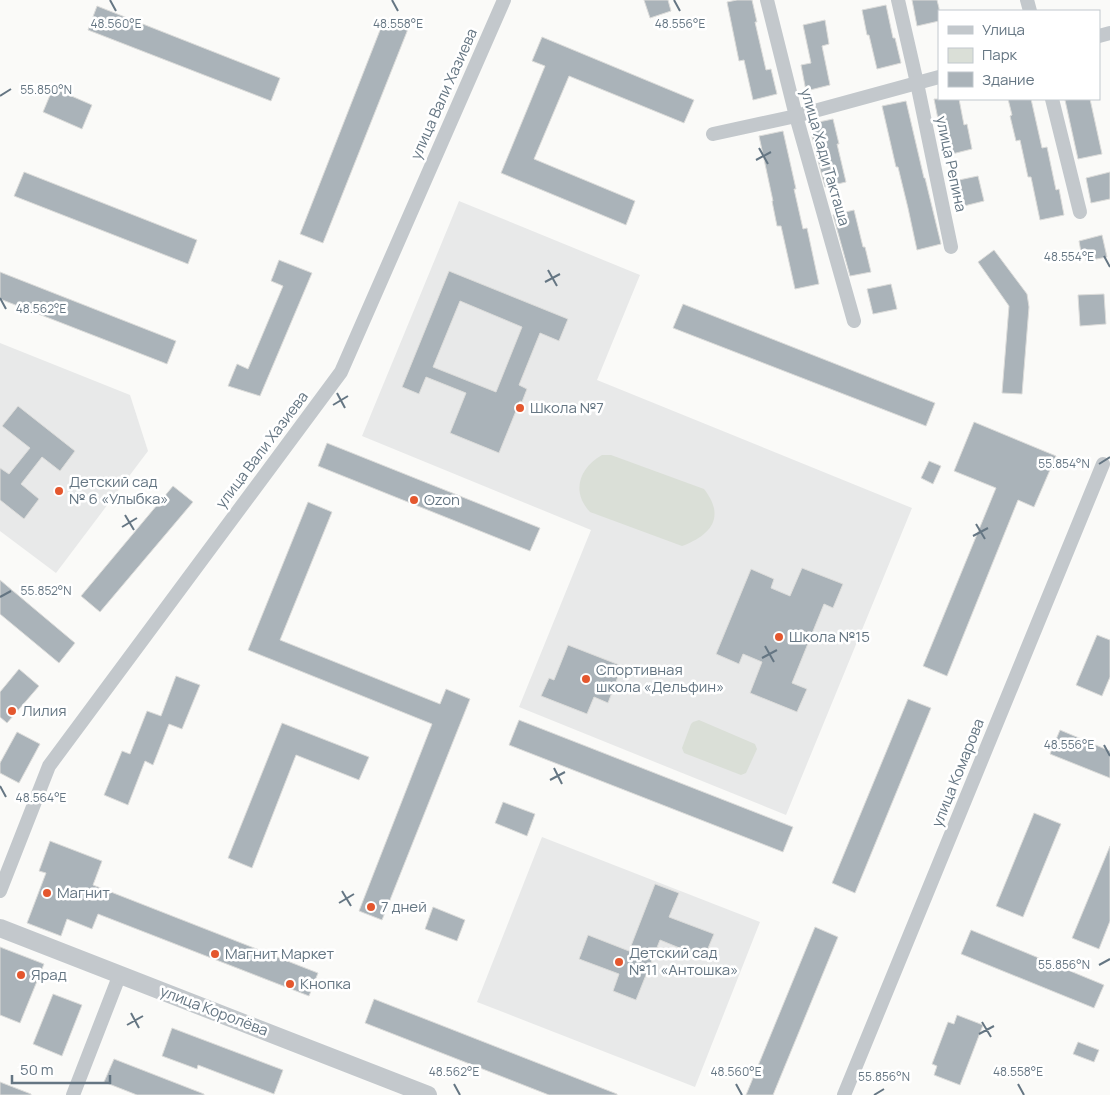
<svg xmlns="http://www.w3.org/2000/svg" width="1110" height="1095" font-family="Manrope,sans-serif">
  <style>
    .built { fill: #e8e9e9 }
    .green { fill: #dadfd7 }
    .building { fill: #aab3b9; stroke: #dcdcda; fill-rule: evenodd }
    .lines { fill: none; stroke-linecap: round; stroke-linejoin: round }
    .minor { stroke: #c3c8cc; stroke-width: 14 }
    .tertiary { stroke: #c3c8cc; stroke-width: 18 }
    .ticks { fill: none; stroke: #657683; stroke-width: 2 }
    .poi-dot { fill: #e4572e; stroke: #fff; stroke-width: 2 }
    .labels { text-anchor: middle; stroke-width: 5; stroke-linejoin: round; paint-order: stroke }
    .street-label { font-size: 15px; fill: #657683; stroke: #fff }
    .poi-label { font-size: 15px; fill: #657683; stroke: #fff; text-anchor: start }
    .ticks-label { font-size: 12px; text-anchor: middle; fill: #657683; stroke: #fff; stroke-width: 5; stroke-linejoin: round; paint-order: stroke }
  </style>
  <rect width="100%" height="100%" fill="#fafaf8"/>
  <g class="built">
    <path d="M459,201L640,275L597,380L912,508L786,815L519,707L591,530L362,436Z"/>
    <path d="M0,343L130,395L148,451L56,573L0,531Z"/>
    <path d="M542,837L760,922L695,1087L477,1002Z"/>
  </g>
  <g class="green">
    <path d="M602,455H611L704,489C726,517 711,535 682,546L590,512C571,492 579,468 602,455Z"/>
    <path d="M699,720L755,744L757,749L746,773L741,775L684,753L682,748L691,724L693,722Z"/>
  </g>
  <g class="building">
    <path d="M644,0H668L671,11L650,18Z"/>
    <path d="M737,0H752L757,22H755L766,70L771,69L777,94L753,100L744,60L739,61L727,2Z"/>
    <path d="M912,0H937L939,8V21L917,26Z"/>
    <path d="M886,5L893,38H895L901,63L877,69L869,35H867L862,10Z"/>
    <path d="M97,6L280,78L271,101L88,30Z"/>
    <path d="M384,20L408,29L323,243L300,234Z"/>
    <path d="M825,20L829,44L822,46L830,85L806,91L801,65L811,63L803,25Z"/>
    <path d="M542,37L694,100L684,123L569,76L534,159L635,201L626,225L501,173L545,66L532,61Z"/>
    <path d="M53,88L92,105L82,129L43,112Z"/>
    <path d="M934,99H959L964,125L967,124L972,149L948,155L940,119H938Z"/>
    <path d="M1008,99H1031L1042,148L1047,147L1056,190L1059,189L1064,215L1040,220L1031,177H1028L1020,140L1016,141L1010,116L1012,115Z"/>
    <path d="M1073,99H1090L1102,154L1078,159L1065,100Z"/>
    <path d="M906,101L924,178H925L941,244L917,250L908,208L898,167H896L882,106Z"/>
    <path d="M833,119L839,144H837L846,182L825,187L817,157L809,124Z"/>
    <path d="M783,131L796,189H794L803,229L807,228L819,284L795,289L781,226H777L772,201H773L759,136Z"/>
    <path d="M24,172L197,240L188,264L14,196Z"/>
    <path d="M1110,172V199L1091,203L1086,178Z"/>
    <path d="M978,176L984,201L960,207L954,181Z"/>
    <path d="M854,210L863,247H865L871,272L850,276L833,215Z"/>
    <path d="M1102,235L1107,257L1086,261L1084,252H1081L1079,241Z"/>
    <path d="M994,250L1027,294L1029,307L1022,394L1002,393L1009,306L978,262Z"/>
    <path d="M279,260L312,273L260,396L228,386L237,364L248,369L283,286L271,281Z"/>
    <path d="M449,271L568,319L559,341L540,333L519,385L527,389L522,402L520,401L499,453L450,433L466,393L426,377L419,394L402,387ZM460,301L522,327L496,392L433,367Z"/>
    <path d="M0,272L176,341L167,364L0,299Z"/>
    <path d="M891,284L897,309L873,314L867,289Z"/>
    <path d="M1104,294L1106,324L1080,326L1078,295Z"/>
    <path d="M683,304L935,403L926,426L673,328Z"/>
    <path d="M18,406L75,451L60,471L42,457L21,484L39,499L24,519L0,500V468L9,474L30,448L2,426Z"/>
    <path d="M974,422L1056,456L1034,507L1018,500L947,676L923,666L996,488L954,471Z"/>
    <path d="M327,443L540,528L530,551L318,466Z"/>
    <path d="M929,461L941,466L933,484L921,478Z"/>
    <path d="M173,486L193,502L100,612L81,596Z"/>
    <path d="M308,502L332,512L280,640L440,704L446,689L470,699L382,920L359,911L432,724L248,650Z"/>
    <path d="M802,568L843,584L833,608L824,604L792,683L807,689L797,712L750,693L762,662L743,654L739,664L716,654L751,569L774,579L771,588L790,596Z"/>
    <path d="M0,580L75,643L59,663L0,614Z"/>
    <path d="M1097,635L1110,640V677L1102,696L1076,685Z"/>
    <path d="M568,645L622,666L608,703L594,697L587,714L541,696L549,678L554,680Z"/>
    <path d="M19,669L39,686L7,723L0,717V692Z"/>
    <path d="M176,676L200,685L182,729L169,724L153,765L145,761L128,805L104,795L122,751L130,754L147,711L161,716Z"/>
    <path d="M908,699L931,708L855,893L832,883Z"/>
    <path d="M519,720L793,827L783,852L509,745Z"/>
    <path d="M282,723L369,757L359,780L296,755L252,868L228,858Z"/>
    <path d="M1060,730L1110,751V778L1050,754Z"/>
    <path d="M17,732L40,744L19,783L0,773V763Z"/>
    <path d="M503,802L535,814L527,836L495,823Z"/>
    <path d="M1034,813L1061,824L1023,917L996,906Z"/>
    <path d="M50,841L102,861L93,885L318,973L309,996L98,914L92,929L67,919L61,936L27,923L46,873L39,871Z"/>
    <path d="M1110,846V921L1099,949L1072,938Z"/>
    <path d="M655,884L679,893L669,917L714,934L704,958L660,940L636,1000L613,991L619,974L579,959L588,935L629,951Z"/>
    <path d="M433,907L465,920L457,941L425,929Z"/>
    <path d="M815,927L838,937L773,1095H746Z"/>
    <path d="M971,930L1104,985L1094,1008L961,954Z"/>
    <path d="M0,947L44,964L20,1023L0,1015Z"/>
    <path d="M53,994L82,1005L62,1056L33,1044Z"/>
    <path d="M374,999L617,1094V1095H549L365,1023Z"/>
    <path d="M957,1015L983,1025L960,1085L934,1075L937,1066L932,1064L948,1022L954,1024Z"/>
    <path d="M172,1028L283,1070L274,1094L198,1065L197,1069L162,1056Z"/>
    <path d="M1078,1042L1099,1050L1094,1062L1073,1054Z"/>
    <path d="M114,1059L204,1094V1095H137L104,1082Z"/>
    <path d="M0,1082L31,1094V1095H0Z"/>
  </g>
  <g class="lines">
    <g class="minor">
      <path d="M767,0L796,116L854,321"/>
      <path d="M898,0L917,83L951,247"/>
      <path d="M1027,0L1030,11"/>
      <path d="M1099,36L1110,33"/>
      <path d="M1052,99L1080,212"/>
      <path d="M713,134L796,116L939,77"/>
      <path d="M0,891L49,766L341,372L504,0"/>
      <path d="M73,1095L120,974"/>
      <path d="M844,1095L1103,464"/>
    </g>
    <path class="tertiary" d="M0,928L428,1095"/>
  </g>
  <path class="ticks" d="M110,0L116,11M392,0L398,11M674,0L680,11M0,96L11,89M759,148L768,164M756,160L771,152M1104,256L1110,267M548,270L557,286M545,282L560,274M0,298L6,309M337,393L345,408M333,405L348,396M1099,464L1110,457M125,515L134,530M976,524L985,539M122,527L137,518M973,536L988,528M0,597L11,591M765,646L774,662M762,658L777,650M1104,745L1110,756M554,768L562,784M550,780L565,772M0,786L6,797M342,891L351,906M339,903L354,894M1099,965L1110,959M131,1013L139,1028M982,1022L991,1037M127,1025L143,1016M979,1034L994,1026M454,1084L460,1095M736,1084L742,1095M1018,1084L1024,1095M874,1095L884,1089"/>
  <g class="poi-dot">
    <circle cx="520" cy="408" r="5"/>
    <circle cx="59" cy="491" r="5"/>
    <circle cx="414" cy="500" r="5"/>
    <circle cx="779" cy="637" r="5"/>
    <circle cx="586" cy="679" r="5"/>
    <circle cx="12" cy="711" r="5"/>
    <circle cx="47" cy="893" r="5"/>
    <circle cx="371" cy="907" r="5"/>
    <circle cx="215" cy="954" r="5"/>
    <circle cx="619" cy="962" r="5"/>
    <circle cx="21" cy="975" r="5"/>
    <circle cx="290" cy="984" r="5"/>
  </g>
  <g class="labels">
    <g class="street-label">
      <text transform="translate(444 94) rotate(-66)" y="5">улица Вали Хазиева</text>
      <text transform="translate(825 157) rotate(74)" y="5">улица Хади Такташа</text>
      <text transform="translate(951 164) rotate(78)" y="5">улица Репина</text>
      <text transform="translate(262 450) rotate(-53)" y="5">улица Вали Хазиева</text>
      <text transform="translate(958 773) rotate(-68)" y="5">улица Комарова</text>
      <text transform="translate(214 1011) rotate(21)" y="5">улица Королёва</text>
    </g>
    <g class="poi-label">
      <text x="530" y="413">Школа №7</text>
      <text x="69" y="487">Детский сад<tspan x="69" dy="17">№ 6 «Улыбка»</tspan></text>
      <text x="424" y="505">Ozon</text>
      <text x="789" y="642">Школа №15</text>
      <text x="596" y="675">Спортивная<tspan x="596" dy="17">школа «Дельфин»</tspan></text>
      <text x="22" y="716">Лилия</text>
      <text x="57" y="898">Магнит</text>
      <text x="381" y="912">7 дней</text>
      <text x="629" y="958">Детский сад<tspan x="629" dy="17">№11 «Антошка»</tspan></text>
      <text x="225" y="959">Магнит Маркет</text>
      <text x="31" y="980">Ярад</text>
      <text x="300" y="989">Кнопка</text>
    </g>
  </g>
  <g class="ticks-label">
    <text x="680" y="28">48.556°E</text>
    <text x="116" y="28">48.560°E</text>
    <text x="398" y="28">48.558°E</text>
    <text x="46" y="94">55.850°N</text>
    <text x="1069" y="261">48.554°E</text>
    <text x="41" y="313">48.562°E</text>
    <text x="1064" y="468">55.854°N</text>
    <text x="46" y="595">55.852°N</text>
    <text x="1069" y="749">48.556°E</text>
    <text x="41" y="802">48.564°E</text>
    <text x="1064" y="969">55.856°N</text>
    <text x="454" y="1076">48.562°E</text>
    <text x="736" y="1076">48.560°E</text>
    <text x="1018" y="1076">48.558°E</text>
    <text x="884" y="1081">55.856°N</text>
  </g>
  <rect x="938" y="10" width="162" height="90" fill="#ffffff" stroke="#c1c8cd"/>
  <rect x="948" y="26" width="25" height="8" fill="#c3c8cc" stroke="#c1c8cd"/>
  <text x="982" y="35" font-size="15" fill="#657683">Улица</text>
  <rect x="948" y="48" width="25" height="15" fill="#dadfd7" stroke="#c1c8cd"/>
  <text x="982" y="60" font-size="15" fill="#657683">Парк</text>
  <rect x="948" y="72" width="25" height="15" fill="#aab3b9" stroke="#c1c8cd"/>
  <text x="982" y="85" font-size="15" fill="#657683">Здание</text>
  <path d="M12 1075v8h98v-8" fill="none" stroke="#657683" stroke-width="2.5"/>
  <text x="20" y="1075" font-size="15" fill="#657683" stroke="#ffffff" stroke-width="4" paint-order="stroke">50 m</text>
</svg>
